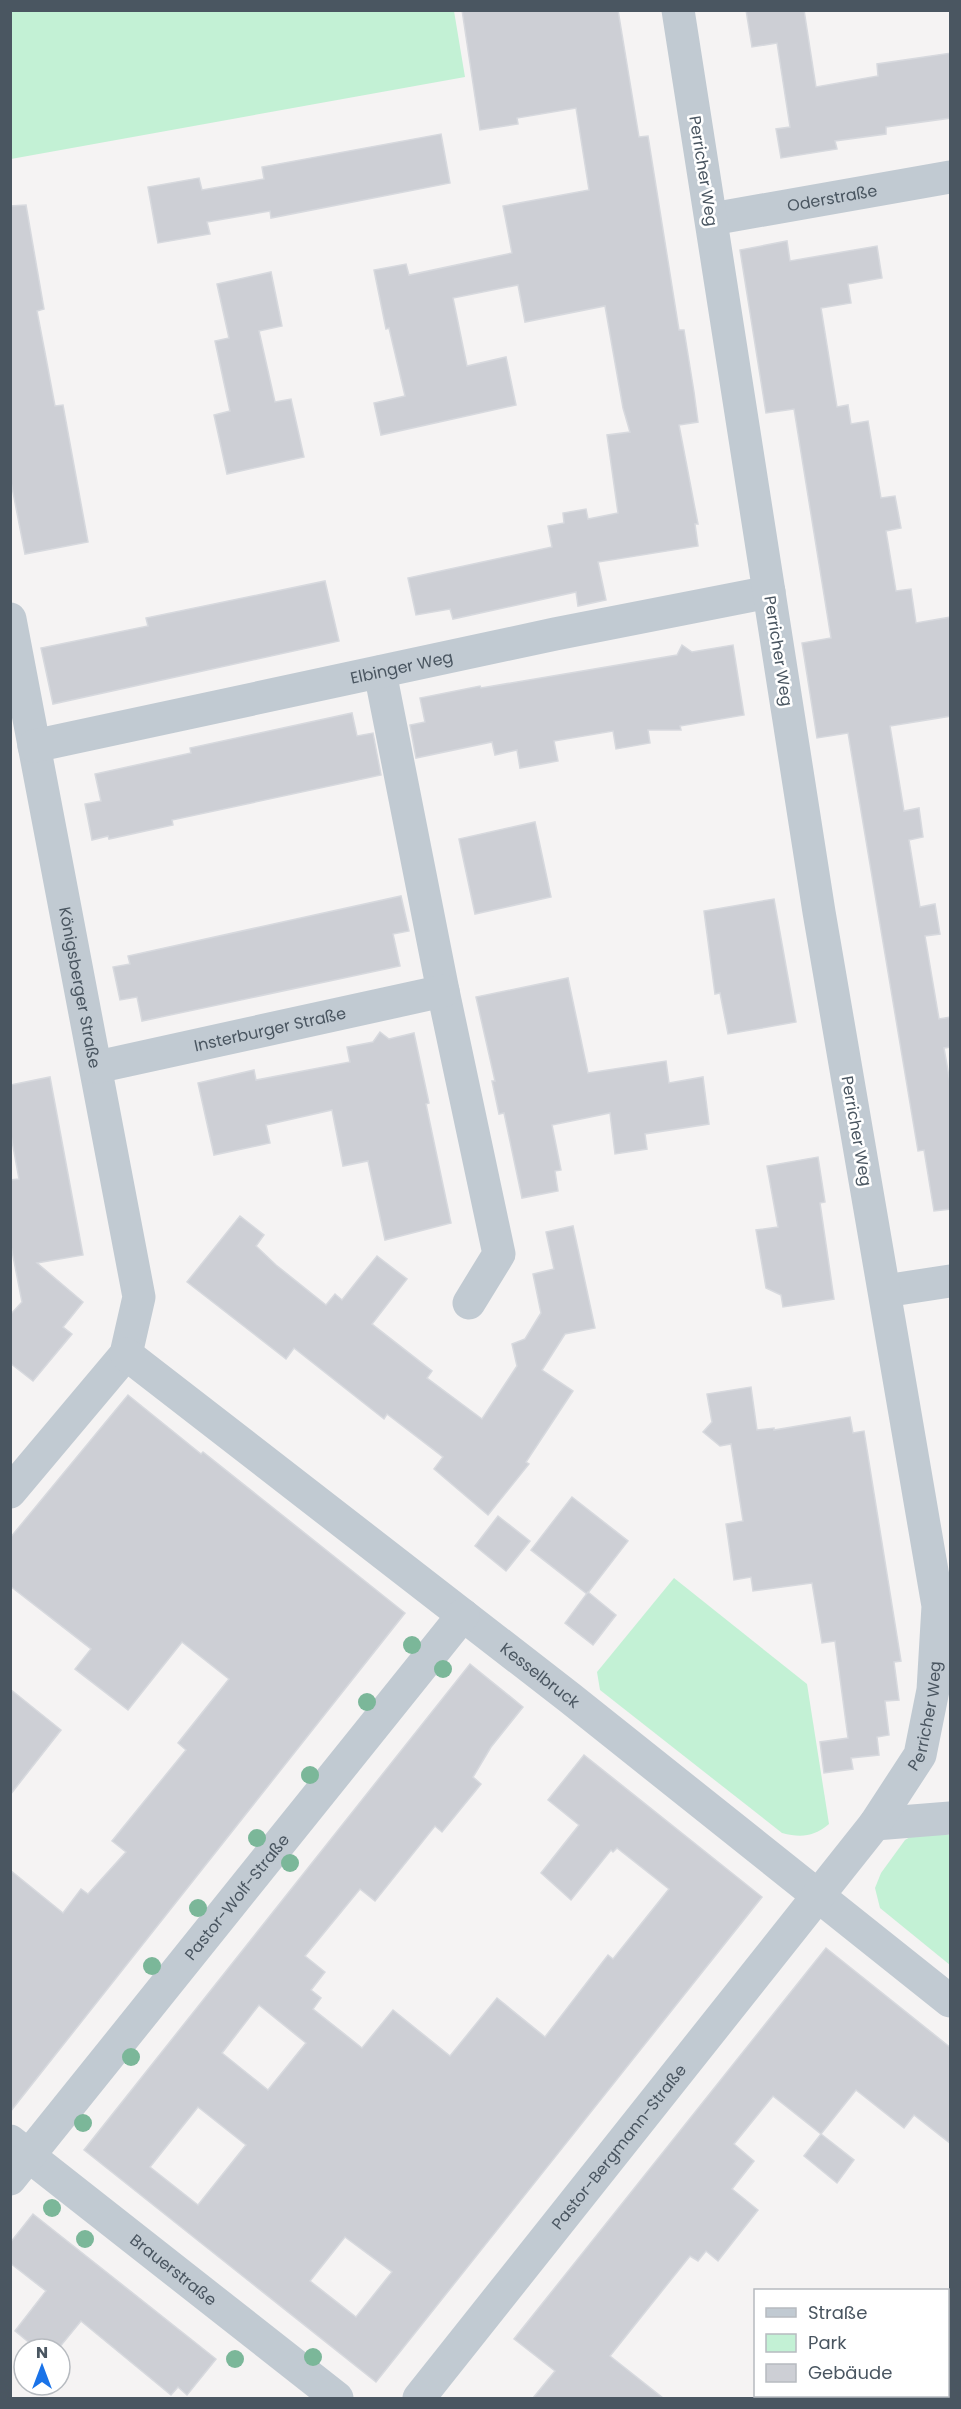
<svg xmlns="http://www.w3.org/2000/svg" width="961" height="2409" font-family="Poppins,sans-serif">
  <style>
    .green { fill: #c3f1d5 }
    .building { fill: #cdcfd5; stroke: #d7d9de; stroke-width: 1.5; fill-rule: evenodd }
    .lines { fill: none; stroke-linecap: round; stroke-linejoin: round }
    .minor { stroke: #c1cad2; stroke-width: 33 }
    .tree { fill: #7bb799 }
    .labels { text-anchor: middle; stroke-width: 5; stroke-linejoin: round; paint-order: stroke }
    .street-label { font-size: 16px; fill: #4a5661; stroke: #fff }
  </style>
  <rect width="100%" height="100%" fill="#f5f3f3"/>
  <g class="green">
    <path d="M11,10L454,11L465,77L11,159Z"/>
    <path d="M674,1578L807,1684L829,1824C813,1837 801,1838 782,1833L600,1690L597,1672Z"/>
    <path d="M922,1830L950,1835V1965L880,1908L875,1888L881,1873L905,1840Z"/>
  </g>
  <g class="building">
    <path d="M462,10H618L639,137L648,136L679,330H684L694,392L698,422L679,425L698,524H695L698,546L598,562L606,600L578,606L576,592L453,619L450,609L416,615L408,578L552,547L548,526L564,523L563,513L586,509L588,519L618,513L607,435L630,432L623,408L605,306L525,322L518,285L453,298L467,366L506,357L516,405L381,435L374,403L405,396L389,328L386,329L374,270L406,264L409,275L512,253L503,206L589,190L576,108L517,118L518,124L480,130Z"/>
    <path d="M746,10H804L816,87L878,76L877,64L951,53V118L886,127V134L835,141L837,149L781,158L776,129L790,127L777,43L752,47Z"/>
    <path d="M441,134L450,183L271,218L270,211L207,222L210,234L158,243L148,187L199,178L202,190L264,179L262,167Z"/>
    <path d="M26,205L44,309L37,311L46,358L55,406L63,405L88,542L25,554L10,477V206Z"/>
    <path d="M787,241L790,261L877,246L882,278L848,284L851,303L821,308L837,407L848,405L851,424L868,421L881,498L895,496L901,528L886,531L896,591L911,589L916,623L951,617V716L890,726L904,811L919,808L923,837L909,840L920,907L935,904L940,934L925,936L939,1019L951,1017V1047L944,1048L951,1088V1209L934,1211L924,1150L918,1151L848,733L817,738L802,643L831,638L794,409L766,413L740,250Z"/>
    <path d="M271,272L282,326L259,331L275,402L291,399L304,457L227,474L214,415L230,411L215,341L229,338L217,284Z"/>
    <path d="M325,581L339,641L53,704L41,648L148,626L146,618Z"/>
    <path d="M682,645L692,652L733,645L744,715L680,726L681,730H648L650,743L616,749L613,731L554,741L558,761L520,768L517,750L495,755L492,742L416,758L410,725L425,722L420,698L480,686L481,688L677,655Z"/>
    <path d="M352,713L357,736L373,733L381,775L172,820L173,825L109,839L108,836L92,840L85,804L101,801L95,774L191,753L190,748Z"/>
    <path d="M535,822L551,897L475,914L459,839Z"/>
    <path d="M401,896L409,931L393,934L400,966L142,1021L137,997L120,1000L113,967L130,964L128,956Z"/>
    <path d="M774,899L796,1022L728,1034L720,993L715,994L704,911Z"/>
    <path d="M568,978L588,1073L666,1061L669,1083L703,1077L709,1124L645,1134L647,1149L615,1154L610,1113L552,1125L561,1170L555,1171L558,1191L522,1198L504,1113L499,1114L492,1081H495L476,997Z"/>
    <path d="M380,1032L389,1039L414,1033L429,1103L426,1104L451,1223L385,1240L368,1161L343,1166L332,1110L266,1125L270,1143L214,1155L198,1083L254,1070L256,1080L350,1062L347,1047L373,1042Z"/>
    <path d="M50,1077L83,1255L37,1263L83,1302L63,1327L72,1334L33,1381L10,1363V1315L22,1302L10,1241V1180L19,1179L10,1130V1085Z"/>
    <path d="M818,1157L825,1202L820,1203L834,1299L783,1307L781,1295L766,1288L756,1230L778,1227L767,1166Z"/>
    <path d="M240,1216L264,1235L256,1246L276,1265L326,1305L335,1294L342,1300L377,1256L407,1279L372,1324L432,1371L427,1378L482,1419L517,1366L512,1344L525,1339L541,1313L533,1274L554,1269L546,1232L573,1226L595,1328L565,1334L542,1370L573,1391L526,1462L529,1464L488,1515L434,1469L443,1457L387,1414L384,1419L294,1348L286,1359L187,1282Z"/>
    <path d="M751,1387L757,1430L774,1428V1430L850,1417L853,1433L864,1431L901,1661L894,1662L899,1700L885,1701L889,1735L877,1737L879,1755L851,1758L853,1769L824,1773L820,1742L848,1738L835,1641L822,1643L812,1583L753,1591L751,1577L734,1580L726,1524L743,1521L731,1444L720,1446L703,1432L712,1422L707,1394Z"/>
    <path d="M128,1395L201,1454L203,1452L405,1613L10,2112V1870L63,1913L81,1889L88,1894L126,1852L112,1841L186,1750L178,1743L229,1679L182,1642L128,1710L75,1669L91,1649L10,1586V1538Z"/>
    <path d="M572,1497L628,1541L587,1594L531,1550Z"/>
    <path d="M498,1516L530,1541L506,1571L475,1546Z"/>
    <path d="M588,1592L616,1615L593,1645L565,1623Z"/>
    <path d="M470,1664L523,1707L491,1747L473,1777L481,1784L442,1832L435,1826L375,1901L360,1889L305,1956L325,1972L311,1990L321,1998L313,2009L362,2048L393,2010L450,2056L497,1998L545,2037L608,1955L613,1959L669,1889L617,1848L613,1852L611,1850L571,1900L541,1873L579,1825L548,1800L584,1755L762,1897L376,2382L84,2150ZM259,2005L306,2043L268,2090L222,2053ZM198,2107L246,2145L198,2205L150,2167ZM345,2237L392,2272L356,2317L310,2281Z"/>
    <path d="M10,1689L61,1730L10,1795Z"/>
    <path d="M826,1948L951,2048V2144L914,2115L904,2128L856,2090L821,2134L773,2096L734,2144L754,2161L732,2189L758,2210L718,2261L706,2251L698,2261L690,2256L610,2356L663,2398H533L555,2371L514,2339Z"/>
    <path d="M821,2134L854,2160L837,2183L804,2156Z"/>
    <path d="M33,2214L216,2359L187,2395L178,2387L171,2395L81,2321L58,2349H37L15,2331L46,2291L10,2263V2243Z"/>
  </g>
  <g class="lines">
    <g class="minor">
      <path id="s1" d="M712,219L950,177"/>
      <path id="s2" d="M10,619L139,1297L126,1354L10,1492"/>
      <path d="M380,672L443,991L499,1254L469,1303"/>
      <path id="s3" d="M34,746L555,634L769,592"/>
      <path id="s4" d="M97,1067L443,991"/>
      <path d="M885,1291L950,1281"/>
      <path id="s5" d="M126,1354L570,1698L950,2001"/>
      <path d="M875,1824L950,1818"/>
      <path id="s6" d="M10,2141L337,2398"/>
      <path id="s7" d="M10,2179L463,1615"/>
      <path id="s8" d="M419,2398L875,1824L920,1755L933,1690L938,1606L819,912L678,10"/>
    </g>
  </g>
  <g class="tree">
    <circle cx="412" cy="1645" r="9"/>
    <circle cx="443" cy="1669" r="9"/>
    <circle cx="367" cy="1702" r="9"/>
    <circle cx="310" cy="1775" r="9"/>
    <circle cx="257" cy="1838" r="9"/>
    <circle cx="290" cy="1863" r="9"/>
    <circle cx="198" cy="1908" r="9"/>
    <circle cx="152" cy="1966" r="9"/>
    <circle cx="131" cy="2057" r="9"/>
    <circle cx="83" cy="2123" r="9"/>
    <circle cx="52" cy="2208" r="9"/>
    <circle cx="85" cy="2239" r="9"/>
    <circle cx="313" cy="2357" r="9"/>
    <circle cx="235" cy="2359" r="9"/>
  </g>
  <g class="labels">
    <g class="street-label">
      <text transform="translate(704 171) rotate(81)" y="6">Perricher Weg</text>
      <text dy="6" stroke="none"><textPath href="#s1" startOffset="122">Oderstraße</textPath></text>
      <text transform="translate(779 651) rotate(81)" y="6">Perricher Weg</text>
      <text dy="6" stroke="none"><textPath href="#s3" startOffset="376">Elbinger Weg</textPath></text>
      <text dy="6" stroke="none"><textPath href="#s2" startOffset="375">Königsberger Straße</textPath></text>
      <text dy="6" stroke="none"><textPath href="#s4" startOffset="177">Insterburger Straße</textPath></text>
      <text transform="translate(857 1131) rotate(80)" y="6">Perricher Weg</text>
      <text dy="6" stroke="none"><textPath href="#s5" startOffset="524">Kesselbruck</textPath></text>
      <text dy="6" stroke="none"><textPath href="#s8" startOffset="855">Perricher Weg</textPath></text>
      <text dy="6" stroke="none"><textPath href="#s7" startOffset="362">Pastor-Wolf-Straße</textPath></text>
      <text dy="6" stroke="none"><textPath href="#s8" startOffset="321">Pastor-Bergmann-Straße</textPath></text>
      <text dy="6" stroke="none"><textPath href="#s6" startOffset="208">Brauerstraße</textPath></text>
    </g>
  </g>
  <rect width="961" height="2409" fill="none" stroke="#4a5661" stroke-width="24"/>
  <rect x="754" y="2289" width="195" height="108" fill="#ffffff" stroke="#b7bbc0" stroke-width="1.5"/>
  <rect x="766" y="2308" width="30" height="9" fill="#c1cad2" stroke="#b7bbc0" stroke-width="1.5"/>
  <text x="808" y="2319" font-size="18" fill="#4a5661">Straße</text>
  <rect x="766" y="2334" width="30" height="18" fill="#c3f1d5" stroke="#b7bbc0" stroke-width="1.5"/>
  <text x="808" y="2349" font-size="18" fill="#4a5661">Park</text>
  <rect x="766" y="2364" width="30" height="18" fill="#cdcfd5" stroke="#b7bbc0" stroke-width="1.5"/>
  <text x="808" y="2379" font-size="18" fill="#4a5661">Gebäude</text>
  <g transform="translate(42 2367)"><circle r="28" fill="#ffffff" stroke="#b7bbc0" stroke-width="1.5"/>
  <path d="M0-4.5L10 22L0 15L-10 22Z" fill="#1a73e8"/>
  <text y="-9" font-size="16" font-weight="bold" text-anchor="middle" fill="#4a5661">N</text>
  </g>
</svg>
